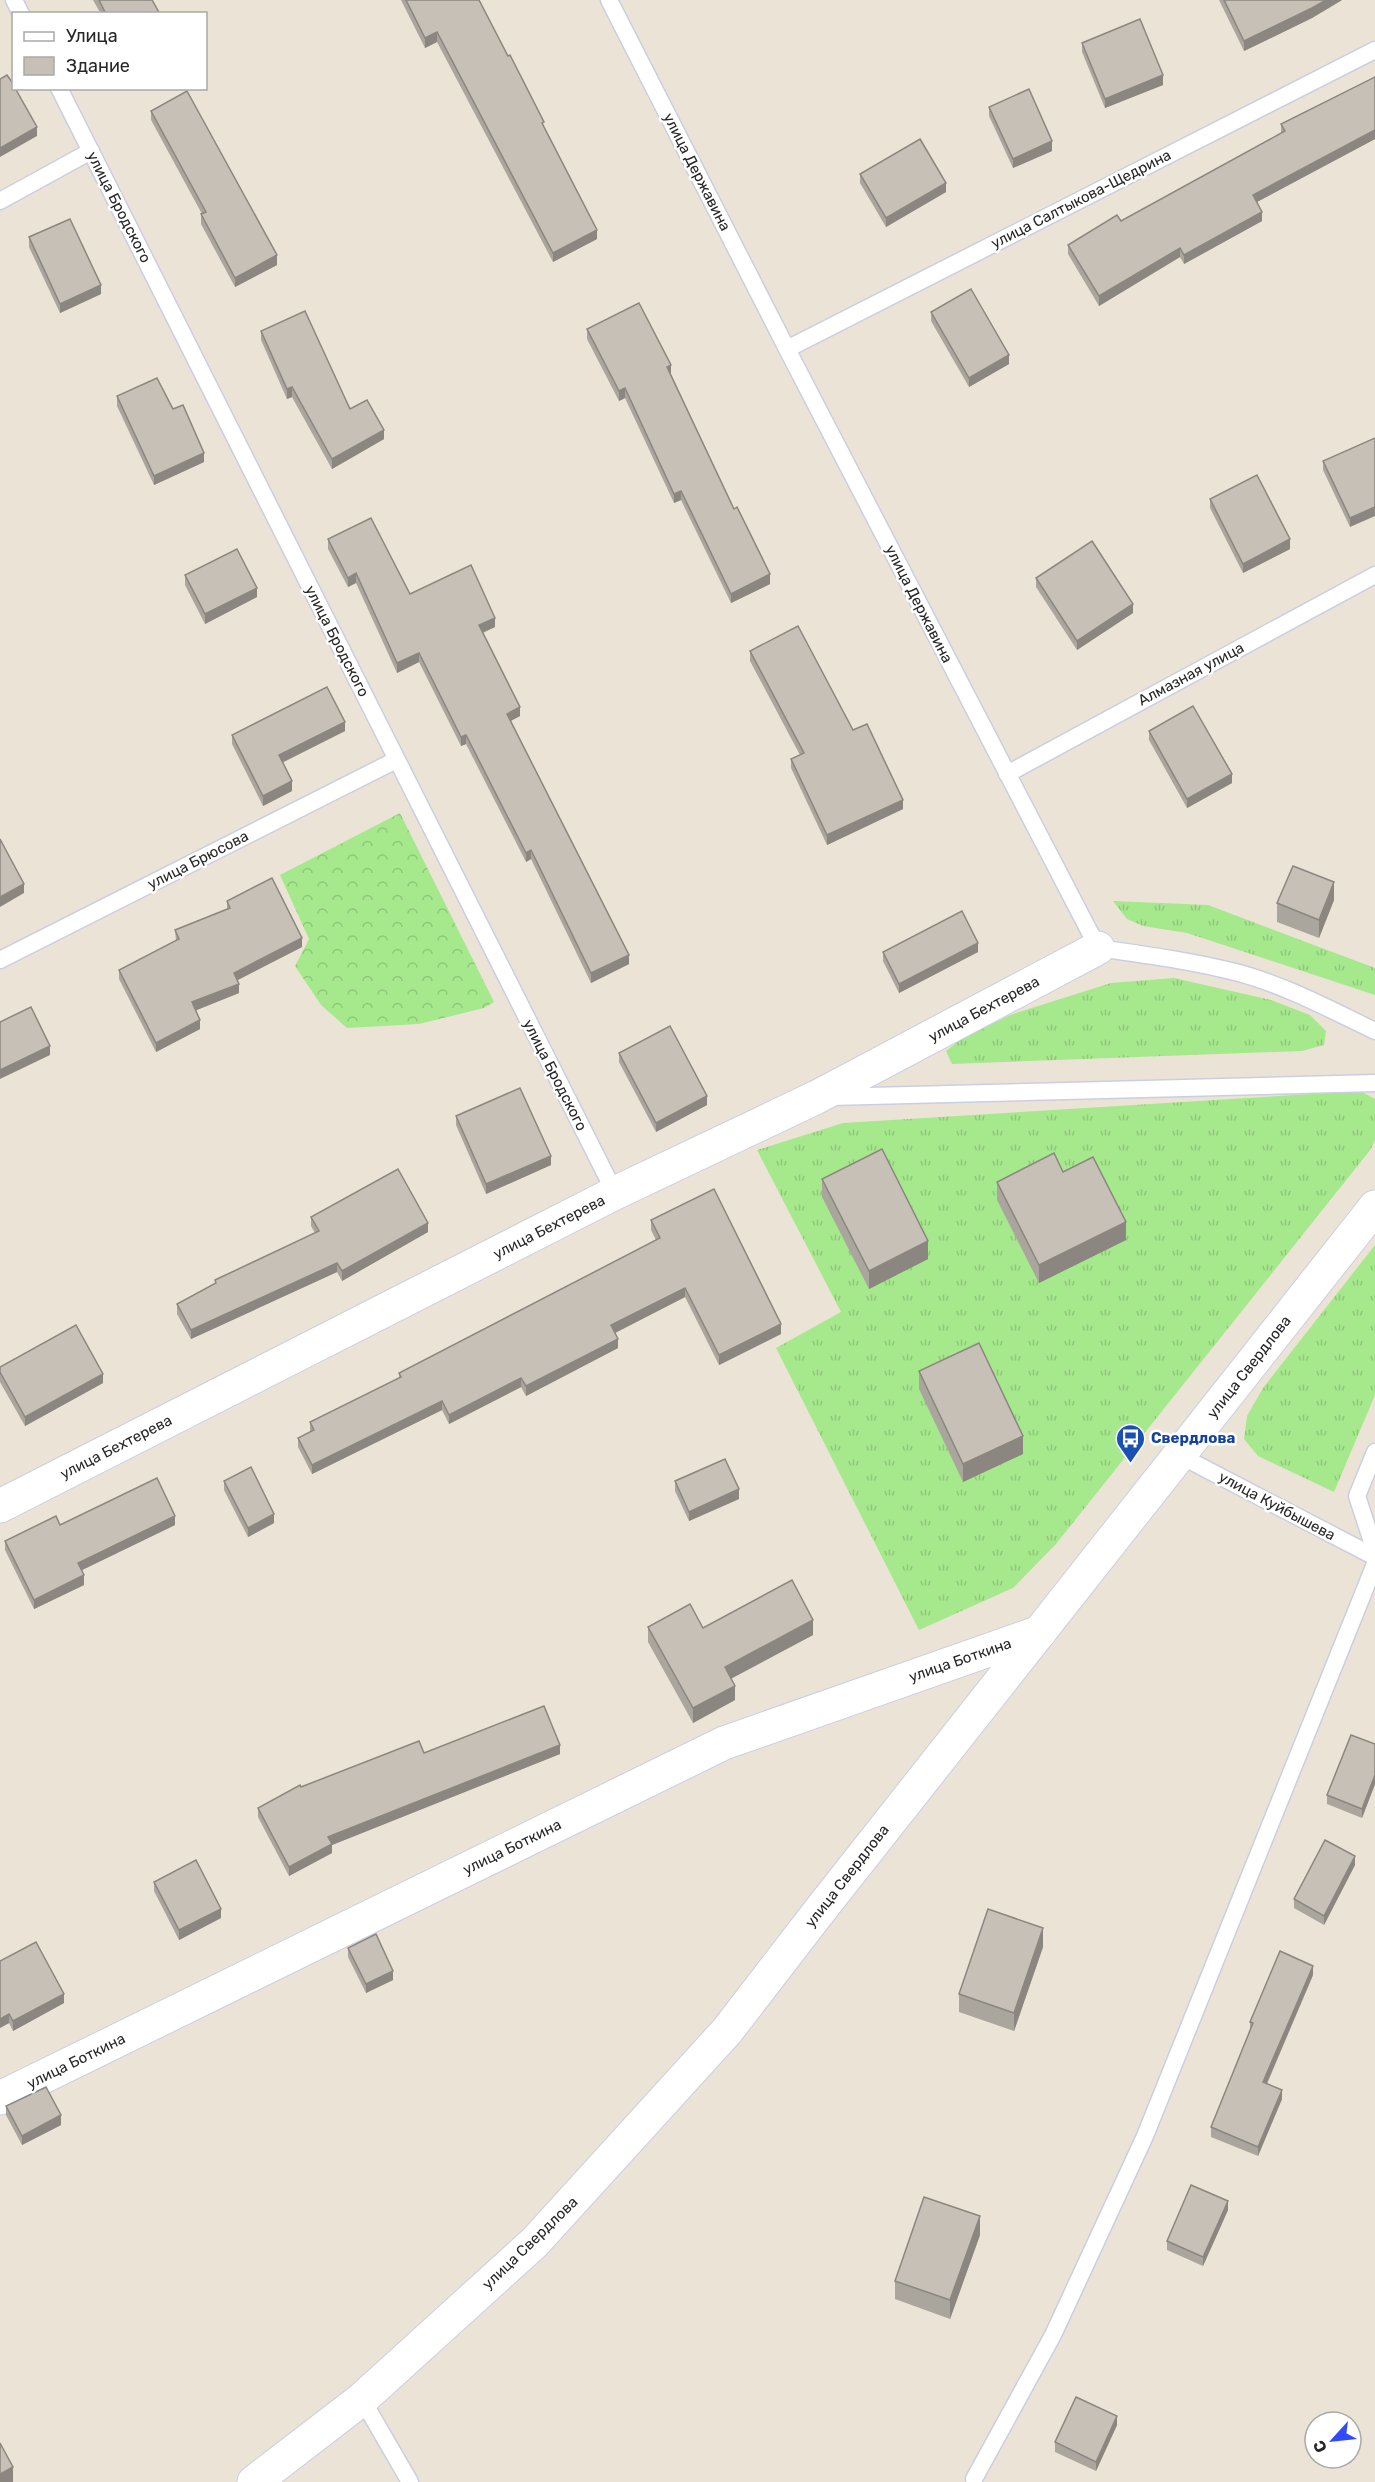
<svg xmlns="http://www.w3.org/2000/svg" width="1375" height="2482" font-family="Rubik,sans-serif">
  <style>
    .grass { fill: url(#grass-tufts) }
    .forest { fill: url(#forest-crowns) }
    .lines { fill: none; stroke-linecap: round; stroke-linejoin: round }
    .lane-casing { stroke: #cbcee2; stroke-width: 19 }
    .street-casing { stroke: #cbcee2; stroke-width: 35 }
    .secondary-casing { stroke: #cbcee2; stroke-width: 35 }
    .lane { stroke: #fff; stroke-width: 16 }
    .street { stroke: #fff; stroke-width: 33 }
    .secondary { stroke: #fff; stroke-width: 33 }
    .wall { fill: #aaa59d }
    .shaded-wall { fill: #8b867f }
    .building { fill: #c6c0b6; stroke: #8b867f; stroke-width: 1.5 }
    .labels { text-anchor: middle; stroke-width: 5; stroke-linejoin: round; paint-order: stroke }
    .street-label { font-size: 15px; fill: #272727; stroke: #fff }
    .transit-label { font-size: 15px; font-weight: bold; fill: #164399; stroke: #fff; text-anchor: start }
  </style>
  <defs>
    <pattern id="grass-tufts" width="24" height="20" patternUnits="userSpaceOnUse" patternTransform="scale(1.5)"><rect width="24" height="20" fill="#a6e88c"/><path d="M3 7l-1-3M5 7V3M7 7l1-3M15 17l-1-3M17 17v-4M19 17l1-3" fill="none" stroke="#8fc779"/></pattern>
    <pattern id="forest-crowns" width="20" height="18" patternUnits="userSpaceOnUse" patternTransform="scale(1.5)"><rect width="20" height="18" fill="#a6e88c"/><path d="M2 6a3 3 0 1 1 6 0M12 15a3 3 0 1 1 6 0" fill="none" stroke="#8fc779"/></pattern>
  </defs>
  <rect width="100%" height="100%" fill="#ebe4d6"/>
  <g class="grass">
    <path d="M1113,901L1208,905L1375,968V995L1187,933L1143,926L1127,919Z"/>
    <path d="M1174,978L1271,1000L1310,1015L1326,1031L1324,1045L1302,1051L952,1064L946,1051L961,1039L1010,1015L1111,983Z"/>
    <path d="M1360,1091L1375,1099V1140L1371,1149L1056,1544L1013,1588L919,1630L776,1348L841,1312L757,1150L843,1123Z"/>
    <path d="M1375,1245V1395L1334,1492L1258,1456L1244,1439L1247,1416L1263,1388Z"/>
  </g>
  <path class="forest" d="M400,813L494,1002L484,1008L419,1024L347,1028L321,1005L295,966L309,939L280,875Z"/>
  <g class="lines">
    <defs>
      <g id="lane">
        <path d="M14,0L21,14"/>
        <path d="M609,0L787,349L1098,948C1146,955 1193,961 1239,973C1287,986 1331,1010 1375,1031"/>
        <path d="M59,88L615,1193"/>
        <path d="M0,201L91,151"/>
        <path d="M787,349L1375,50"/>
        <path d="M1007,774L1375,575"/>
        <path d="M0,960L396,760"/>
        <path d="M830,1097L1375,1083"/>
        <path d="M1375,1452L1357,1496L1375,1551"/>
        <path d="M1179,1455L1375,1557"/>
        <path d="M362,2399L410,2482"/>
        <path d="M974,2479L1053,2335L1145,2136L1375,1564"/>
      </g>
      <g id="street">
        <path d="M0,1506L615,1193L817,1097L1098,948"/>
        <path d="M0,2098L724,1743L1040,1632"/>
      </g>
      <path id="secondary" d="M254,2482L362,2399L535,2242L727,2031L821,1909L1375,1207"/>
    </defs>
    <use href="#lane" class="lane-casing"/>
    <use href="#street" class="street-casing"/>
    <use href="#secondary" class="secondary-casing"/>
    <use href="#lane" class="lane"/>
    <use href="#street" class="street"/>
    <use href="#secondary" class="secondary"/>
  </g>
  <g class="wall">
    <path d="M93,0H152L160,14H101Z"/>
    <path d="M401,0H479L544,127L597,239L553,262L437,42L425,48Z"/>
    <path d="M1219,0H1342L1312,18L1244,51Z"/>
    <path d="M1082,43L1163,85L1105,108L1082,52Z"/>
    <path d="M1375,77V139L1257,202L1262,221L1184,264L1180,257L1099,306L1068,254V245L1121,221L1281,133V124Z"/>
    <path d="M989,107L1052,151L1013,168L989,116Z"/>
    <path d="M151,111L277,265L235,287L201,224V214H202L151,120Z"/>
    <path d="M860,174L946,192L886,227L860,183Z"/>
    <path d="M29,237L101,294L60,313L29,247Z"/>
    <path d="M931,312L1009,364L969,387L931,321Z"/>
    <path d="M587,329L671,374L734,509L770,584L731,603L681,500L674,503L625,398L619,401L587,339Z"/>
    <path d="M261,331L350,409L384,439L332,469L292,397L287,399L261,340Z"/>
    <path d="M117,396L173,409L204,462L154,485L117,406Z"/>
    <path d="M1375,438L1350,527L1323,470V461Z"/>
    <path d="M1210,499L1290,549L1243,573L1210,508Z"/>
    <path d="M328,539L410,594L495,627L483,633L520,716L510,721L629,964L591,983L531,859L526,862L466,744L461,746L419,662L397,673L356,583L348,587L328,549Z"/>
    <path d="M185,575L257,597L205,624L185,585Z"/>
    <path d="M1036,578L1133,613L1077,650L1036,587Z"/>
    <path d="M750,651L903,809L827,845L791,768V759L800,755L750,661Z"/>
    <path d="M345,731L282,763L292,791L263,806L232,744V735Z"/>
    <path d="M1149,731L1232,783L1187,808L1149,740Z"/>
    <path d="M1334,900L1319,938L1277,922V903Z"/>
    <path d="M227,901L302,947L237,980L239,993L196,1010L200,1029L156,1052L119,979V970L176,941L175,930L227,910Z"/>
    <path d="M883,952H978L899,993L883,961Z"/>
    <path d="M619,1053L707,1105L656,1132L619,1062Z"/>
    <path d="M456,1116L551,1165L486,1194L456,1125Z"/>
    <path d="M1063,1172L1126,1240L1039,1283L997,1200V1182Z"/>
    <path d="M822,1179L928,1259L869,1289L822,1197Z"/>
    <path d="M311,1217L428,1232L342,1281L337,1272L191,1339L177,1314V1304L215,1283V1280L315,1233L311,1226Z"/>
    <path d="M651,1220L781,1334L719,1365L685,1297L615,1333L618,1348L526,1396L521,1387L449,1424L442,1410L312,1474L298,1447V1438L310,1432V1422L399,1378V1373L656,1240L651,1230Z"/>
    <path d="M0,1367L103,1383L25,1426L0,1382Z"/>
    <path d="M919,1371L1023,1454L963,1482L919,1389Z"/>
    <path d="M224,1481L274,1523L248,1537L224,1490Z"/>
    <path d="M675,1481L739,1499L689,1521L675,1491Z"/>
    <path d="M60,1525H175L82,1570L84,1585L34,1609L5,1550V1541Z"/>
    <path d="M648,1627L703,1628L813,1635L731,1678L735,1700L693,1723L648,1642Z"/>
    <path d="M1375,1744V1784L1362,1818L1327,1804V1795Z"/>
    <path d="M424,1753L560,1754L332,1845V1853L289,1876L258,1817V1808L301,1787Z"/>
    <path d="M1355,1865L1324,1925L1294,1908V1899Z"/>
    <path d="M154,1882L221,1918L179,1940L154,1891Z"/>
    <path d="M1043,1947L1014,2031L959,2012V1994Z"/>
    <path d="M348,1948L393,1980L366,1993L348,1957Z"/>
    <path d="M0,1961L64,2003L13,2031L9,2023L0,2028Z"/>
    <path d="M1313,1975L1267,2084L1282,2099L1258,2156L1211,2137V2127L1250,2031V2022Z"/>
    <path d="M6,2106L61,2125L22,2145L6,2115Z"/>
    <path d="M1228,2210L1203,2266L1167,2250V2241Z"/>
    <path d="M980,2235L950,2319L895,2299V2281Z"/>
    <path d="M1117,2425L1096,2471L1055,2452V2442Z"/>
  </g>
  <g class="shaded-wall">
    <path d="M1326,0H1342L1312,18L1244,51V41Z"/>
    <path d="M437,32V42L425,48V38Z"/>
    <path d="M1163,75V85L1105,108V99Z"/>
    <path d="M37,127V136L0,157V148Z"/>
    <path d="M1375,130V139L1253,204V195Z"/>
    <path d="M1052,141V151L1013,168V159Z"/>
    <path d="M946,183V192L886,227V218Z"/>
    <path d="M1262,212V221L1184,264V255Z"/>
    <path d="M597,230V239L553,262V253Z"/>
    <path d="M1180,248V257L1099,306V296Z"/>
    <path d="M277,255V265L235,287V278Z"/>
    <path d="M101,285V294L60,313V304Z"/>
    <path d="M1009,355V364L969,387V378Z"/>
    <path d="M671,365V374L667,367Z"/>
    <path d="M292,387V397L287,399V389Z"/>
    <path d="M625,388V398L619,401V391Z"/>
    <path d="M384,430V439L332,469V459Z"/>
    <path d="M204,453V462L154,485V476Z"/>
    <path d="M681,491V500L674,503V494Z"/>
    <path d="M1375,507V516L1350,527V518Z"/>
    <path d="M1290,539V549L1243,573V564Z"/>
    <path d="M356,573V583L348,587V578Z"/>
    <path d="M770,574V584L731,603V594Z"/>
    <path d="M257,588V597L205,624V614Z"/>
    <path d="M1133,604V613L1077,650V641Z"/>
    <path d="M495,618V627L479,634V625Z"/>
    <path d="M419,653V662L397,673V663Z"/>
    <path d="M520,707V716L507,723V714Z"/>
    <path d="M345,722V731L279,764V755Z"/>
    <path d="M466,735V744L461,746V737Z"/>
    <path d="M1232,774V783L1187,808V799Z"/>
    <path d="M292,781V791L263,806V796Z"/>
    <path d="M903,800V809L827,845V835Z"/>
    <path d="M531,850V859L526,862V853Z"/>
    <path d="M1334,882V900L1319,938V920Z"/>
    <path d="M24,884V893L0,907V897Z"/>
    <path d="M302,938V947L234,982V973Z"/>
    <path d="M978,943V952L899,993V984Z"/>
    <path d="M629,955V964L591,983V973Z"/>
    <path d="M239,984V993L192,1012V1002Z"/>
    <path d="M200,1020V1029L156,1052V1043Z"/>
    <path d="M50,1046V1055L0,1079V1070Z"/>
    <path d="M707,1096V1105L656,1132V1123Z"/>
    <path d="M551,1156V1165L486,1194V1184Z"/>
    <path d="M1126,1222V1240L1039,1283V1265Z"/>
    <path d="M428,1223V1232L342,1281V1271Z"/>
    <path d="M928,1241V1259L869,1289V1271Z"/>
    <path d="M337,1263V1272L191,1339V1330Z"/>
    <path d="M685,1288V1297L611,1335V1325Z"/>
    <path d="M781,1324V1334L719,1365V1355Z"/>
    <path d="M618,1339V1348L526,1396V1386Z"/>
    <path d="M103,1374V1383L25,1426V1417Z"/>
    <path d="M521,1378V1387L449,1424V1415Z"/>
    <path d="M442,1401V1410L312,1474V1465Z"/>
    <path d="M1023,1436V1454L963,1482V1464Z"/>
    <path d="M739,1489V1499L689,1521V1512Z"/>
    <path d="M274,1514V1523L248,1537V1528Z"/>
    <path d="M175,1516V1525L78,1572V1563Z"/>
    <path d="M84,1575V1585L34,1609V1600Z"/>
    <path d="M813,1620V1635L725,1682V1667Z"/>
    <path d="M735,1686V1700L693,1723V1708Z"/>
    <path d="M560,1745V1754L332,1845V1853L289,1876V1867L328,1837Z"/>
    <path d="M1375,1775V1784L1362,1818V1809Z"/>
    <path d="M1355,1856V1865L1324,1925V1916Z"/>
    <path d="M221,1909V1918L179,1940V1930Z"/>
    <path d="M1043,1928V1947L1014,2031V2013Z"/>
    <path d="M1313,1966V1975L1263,2092V2082Z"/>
    <path d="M393,1971V1980L366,1993V1984Z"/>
    <path d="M64,1994V2003L13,2031V2021Z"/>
    <path d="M9,2014V2023L0,2028V2019Z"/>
    <path d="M1282,2090V2099L1258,2156V2147Z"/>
    <path d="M61,2115V2125L22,2145V2136Z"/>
    <path d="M1228,2201V2210L1203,2266V2257Z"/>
    <path d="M980,2216V2235L950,2319V2300Z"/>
    <path d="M1117,2416V2425L1096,2471V2462Z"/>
    <path d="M13,2467V2482H0V2474Z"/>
  </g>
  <g class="building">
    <path d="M99,0H152L160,14H106Z"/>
    <path d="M406,0H479L508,56L510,55L544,122L542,123L597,230L553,253L437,32L425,38Z"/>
    <path d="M1224,0H1326L1312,8L1244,41Z"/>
    <path d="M1140,19L1163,75L1105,99L1082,43Z"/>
    <path d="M7,75L14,85V88H15L37,127L0,148V79Z"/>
    <path d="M1375,77V130L1253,195L1262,212L1184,255L1180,248L1099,296L1068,245L1117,215L1121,221L1285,131L1281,124Z"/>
    <path d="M1029,89L1052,141L1013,159L989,107Z"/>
    <path d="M187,91L277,255L235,278L201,214L206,212L151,111Z"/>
    <path d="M920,139L946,183L886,218L860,174Z"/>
    <path d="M70,219L101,285L60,304L29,237Z"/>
    <path d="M971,289L1009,355L969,378L931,312Z"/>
    <path d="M639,303L671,365L667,367L734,509L737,507L770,574L731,594L681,491L674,494L625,388L619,391L587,329Z"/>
    <path d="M305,311L350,409L367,400L384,430L332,459L292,387L287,389L261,331Z"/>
    <path d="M157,378L173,409L183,405L204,453L154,476L117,396Z"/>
    <path d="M1375,438V507L1350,518L1323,461Z"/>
    <path d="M1257,475L1290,539L1243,564L1210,499Z"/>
    <path d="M371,518L410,594L471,565L495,618L479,625L520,707L507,714L629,955L591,973L531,850L526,853L466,735L461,737L419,653L397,663L356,573L348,578L328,539Z"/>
    <path d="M1092,541L1133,604L1077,641L1036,578Z"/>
    <path d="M237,549L257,588L205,614L185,575Z"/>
    <path d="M798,626L853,730L867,724L903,800L827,835L791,759L804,753L750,651Z"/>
    <path d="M327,687L345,722L279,755L292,781L263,796L232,735Z"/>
    <path d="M1193,706L1232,774L1187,799L1149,731Z"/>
    <path d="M0,839L24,884L0,897Z"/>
    <path d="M1293,866L1334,882L1319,920L1277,903Z"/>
    <path d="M272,878L302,938L234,973L239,984L192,1002L200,1020L156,1043L119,970L179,939L175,930L230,908L227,901Z"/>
    <path d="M962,911L978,943L899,984L883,952Z"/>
    <path d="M31,1007L50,1046L0,1070V1022Z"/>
    <path d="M670,1026L707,1096L656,1123L619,1053Z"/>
    <path d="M520,1088L551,1156L486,1184L456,1116Z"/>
    <path d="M882,1149L928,1241L869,1271L822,1179Z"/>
    <path d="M1054,1153L1063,1172L1093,1157L1126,1222L1039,1265L997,1182Z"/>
    <path d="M398,1169L428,1223L342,1271L337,1263L191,1330L177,1304L216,1283L215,1280L319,1231L311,1217Z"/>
    <path d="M714,1189L781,1324L719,1355L685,1288L611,1325L618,1339L526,1386L521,1378L449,1415L442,1401L312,1465L298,1438L314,1430L310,1422L401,1377L399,1373L660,1238L651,1220Z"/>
    <path d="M76,1325L103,1374L25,1417L0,1372V1367Z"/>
    <path d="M979,1343L1023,1436L963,1464L919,1371Z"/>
    <path d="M725,1459L739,1489L689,1512L675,1481Z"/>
    <path d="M251,1467L274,1514L248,1528L224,1481Z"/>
    <path d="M157,1478L175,1516L78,1563L84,1575L34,1600L5,1541L56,1516L60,1525Z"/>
    <path d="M792,1580L813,1620L725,1667L735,1686L693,1708L648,1627L690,1604L703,1628Z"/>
    <path d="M544,1706L560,1745L328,1837L332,1844L289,1867L258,1808L300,1785L301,1787L419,1741L424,1753Z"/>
    <path d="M1351,1735L1375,1744V1775L1362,1809L1327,1795Z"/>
    <path d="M1325,1840L1355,1856L1324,1916L1294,1899Z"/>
    <path d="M196,1860L221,1909L179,1930L154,1882Z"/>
    <path d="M988,1909L1043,1928L1014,2013L959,1994Z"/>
    <path d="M376,1934L393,1971L366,1984L348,1948Z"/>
    <path d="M36,1942L64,1994L13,2021L9,2014L0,2019V1961Z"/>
    <path d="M1280,1951L1313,1966L1263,2082L1282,2090L1258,2147L1211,2127L1253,2023L1250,2022Z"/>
    <path d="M46,2087L61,2115L22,2136L6,2106Z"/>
    <path d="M1191,2185L1228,2201L1203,2257L1167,2241Z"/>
    <path d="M924,2197L980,2216L950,2300L895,2281Z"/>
    <path d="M1076,2397L1117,2416L1096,2462L1055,2442Z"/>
    <path d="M0,2443L13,2467L0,2474Z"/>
  </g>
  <defs>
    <symbol id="bus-pin" viewBox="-11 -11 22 30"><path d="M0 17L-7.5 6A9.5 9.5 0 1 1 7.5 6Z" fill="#1a4fb4" stroke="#fff"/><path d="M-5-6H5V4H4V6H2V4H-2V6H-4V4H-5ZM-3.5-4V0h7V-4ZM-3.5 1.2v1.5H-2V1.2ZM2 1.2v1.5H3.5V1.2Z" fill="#fff"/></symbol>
  </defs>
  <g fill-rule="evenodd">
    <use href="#bus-pin" x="1114" y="1422" width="33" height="45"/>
  </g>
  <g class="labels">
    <g class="street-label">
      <text transform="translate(697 172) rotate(63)" y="5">улица Державина</text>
      <text transform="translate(1081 199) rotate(-27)" y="5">улица Салтыкова-Щедрина</text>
      <text transform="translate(119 207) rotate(63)" y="5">улица Бродского</text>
      <text transform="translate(919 604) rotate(63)" y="5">улица Державина</text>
      <text transform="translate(337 641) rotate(63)" y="5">улица Бродского</text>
      <text transform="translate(1191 674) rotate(-28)" y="5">Алмазная улица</text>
      <text transform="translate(198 860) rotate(-27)" y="5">улица Брюсова</text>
      <text transform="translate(984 1009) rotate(-28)" y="5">улица Бехтерева</text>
      <text transform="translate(555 1075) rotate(63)" y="5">улица Бродского</text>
      <text transform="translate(549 1227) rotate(-27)" y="5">улица Бехтерева</text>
      <text transform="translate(1249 1367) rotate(-52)" y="5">улица Свердлова</text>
      <text transform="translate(116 1447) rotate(-27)" y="5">улица Бехтерева</text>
      <text transform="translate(1277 1506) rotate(28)" y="5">улица Куйбышева</text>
      <text transform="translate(960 1660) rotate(-19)" y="5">улица Боткина</text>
      <text transform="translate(512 1847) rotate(-26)" y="5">улица Боткина</text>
      <text transform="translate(847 1876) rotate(-52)" y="5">улица Свердлова</text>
      <text transform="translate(76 2061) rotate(-26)" y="5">улица Боткина</text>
      <text transform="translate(530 2243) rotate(-44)" y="5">улица Свердлова</text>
    </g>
    <g class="transit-label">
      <text x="1151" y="1443">Свердлова</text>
    </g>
  </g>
  <rect x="12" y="12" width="195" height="78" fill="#ffffff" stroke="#a9a9a9" stroke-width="1.5"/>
  <rect x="24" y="32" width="30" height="9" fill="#ffffff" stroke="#a9a9a9" stroke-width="1.5"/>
  <text x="66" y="42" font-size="18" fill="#272727">Улица</text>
  <rect x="24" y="57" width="30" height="18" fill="#c6c0b6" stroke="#a9a9a9" stroke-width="1.5"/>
  <text x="66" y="72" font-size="18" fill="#272727">Здание</text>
  <g transform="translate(1333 2440) rotate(243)"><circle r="28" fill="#ffffff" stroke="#a9a9a9" stroke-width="1.5"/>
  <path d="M0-4.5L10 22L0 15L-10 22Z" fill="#304aff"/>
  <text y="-9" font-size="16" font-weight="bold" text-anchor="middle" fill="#272727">С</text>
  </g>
</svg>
